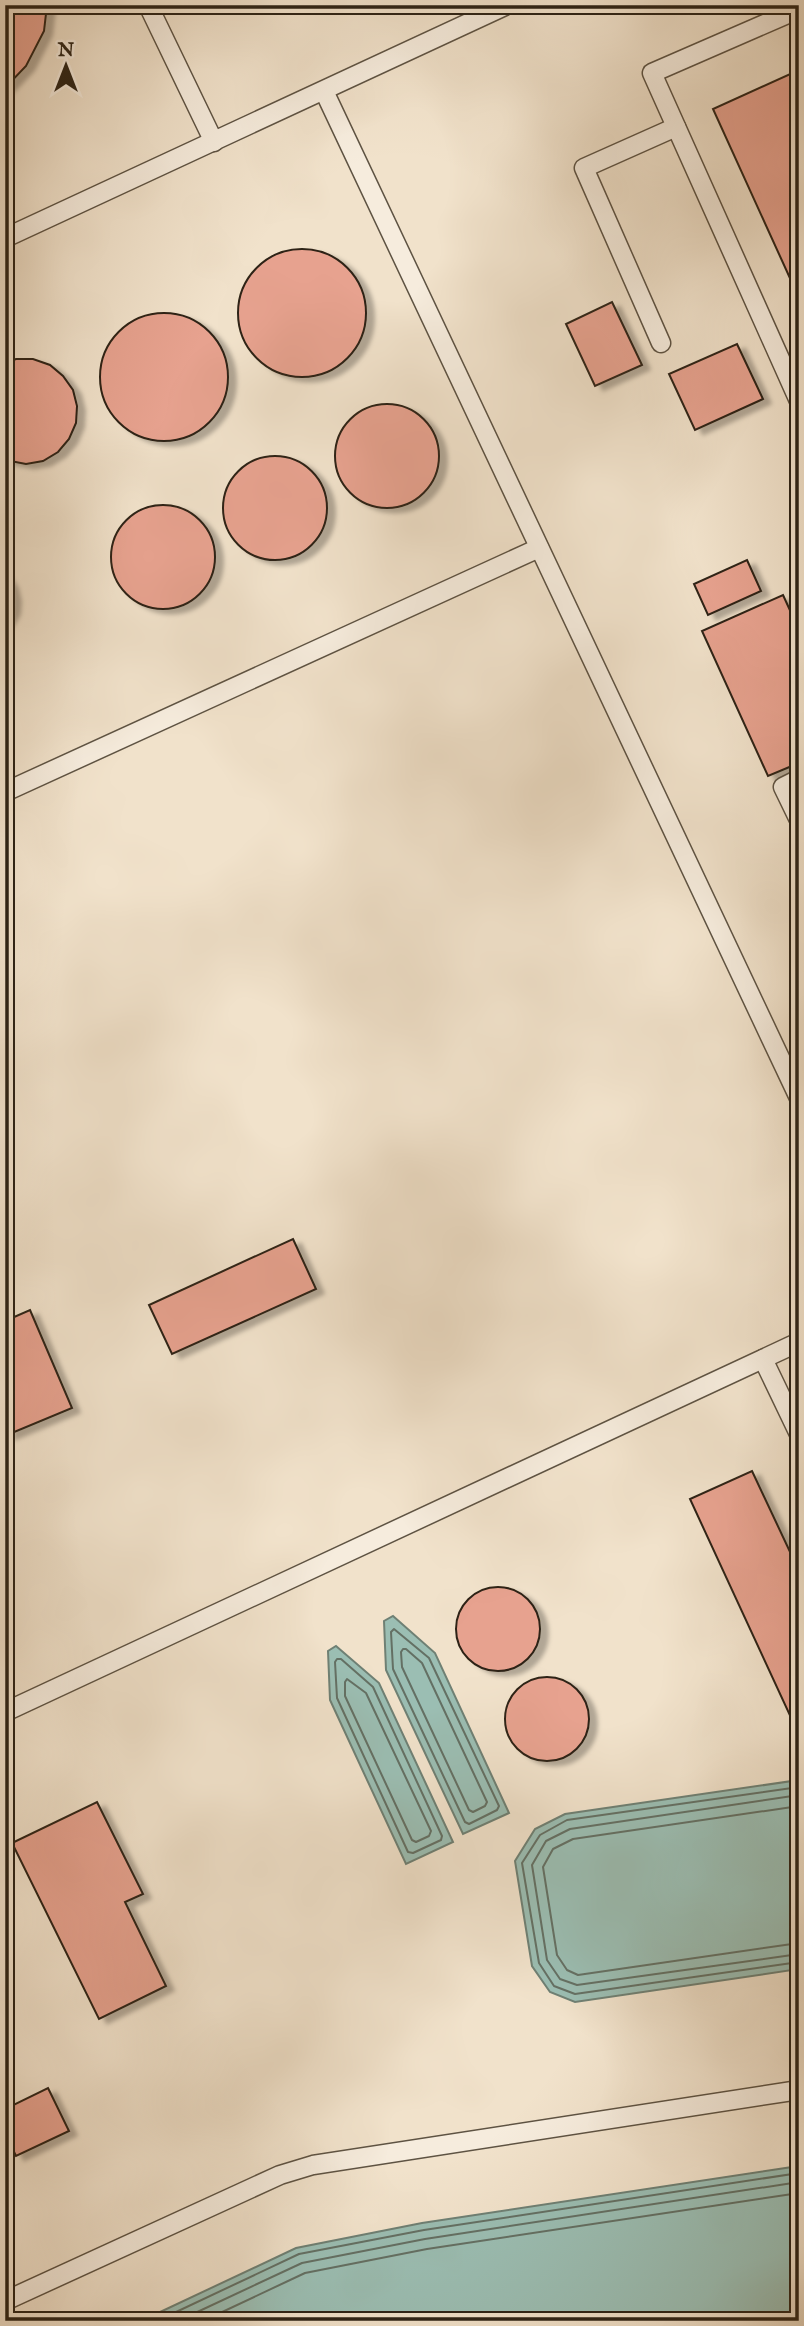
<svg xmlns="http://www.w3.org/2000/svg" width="804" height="2326" font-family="'IM FELL English',serif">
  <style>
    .water { fill: #9bbeb3; stroke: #6f8074; stroke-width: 2 }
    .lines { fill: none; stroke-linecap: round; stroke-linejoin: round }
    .shore { stroke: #647064; stroke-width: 2 }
    .building { fill: #e7a28f; stroke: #2d2316; stroke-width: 2; filter: url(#shadow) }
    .lane-casing { stroke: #5e5343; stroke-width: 21 }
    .lane { stroke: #f6ecdd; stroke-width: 18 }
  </style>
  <defs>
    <filter id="shadow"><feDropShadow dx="8" dy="4.5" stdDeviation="2" flood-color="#0004"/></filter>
  </defs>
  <rect width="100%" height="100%" fill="#f1e2cb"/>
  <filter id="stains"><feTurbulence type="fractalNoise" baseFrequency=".00286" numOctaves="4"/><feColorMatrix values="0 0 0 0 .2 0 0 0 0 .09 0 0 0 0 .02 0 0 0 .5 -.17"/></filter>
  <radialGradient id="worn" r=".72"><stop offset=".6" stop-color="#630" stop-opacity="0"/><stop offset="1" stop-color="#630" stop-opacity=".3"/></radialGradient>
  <g class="water">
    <path d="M393,1616L435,1653L509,1813L463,1834L386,1670L384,1621Z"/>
    <path d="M336,1646L379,1683L453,1842L406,1864L330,1700L328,1651Z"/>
    <path d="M799,1780V1969L575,2002L550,1992L532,1966L515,1861L535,1829L565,1814Z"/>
    <path d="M799,2166V2321H141L296,2248L422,2223Z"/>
  </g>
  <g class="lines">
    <g class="shore">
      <path d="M394,1629L429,1658L499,1806L497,1810L469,1824L465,1822L393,1669L391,1632Z"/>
      <path d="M403,1649H406L422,1663L487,1802L485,1806L473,1812L469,1810L402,1667L401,1652Z"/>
      <path d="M337,1659H341L373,1687L442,1836L441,1840L413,1853L408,1852L337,1698L335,1662Z"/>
      <path d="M347,1679L366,1693L431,1831L429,1836L416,1842L412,1840L345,1696V1682Z"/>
      <path d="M799,1787L567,1820L540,1835L522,1863L539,1963L554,1986L575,1994L799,1962"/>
      <path d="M799,1795L570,1829L546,1841L532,1865L547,1960L560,1979L577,1985L799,1954"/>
      <path d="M799,1806L573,1839L553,1849L543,1867L557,1955L567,1970L578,1975L799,1943"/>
      <path d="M157,2321L299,2254L424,2230L799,2173"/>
      <path d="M178,2321L302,2263L425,2239L799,2182"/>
      <path d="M203,2321L305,2273L427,2249L799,2193"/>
    </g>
  </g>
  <g class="building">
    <path d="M5,5H47L44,31L26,66L5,88Z"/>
    <path d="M799,70V298L713,109Z"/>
    <circle cx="302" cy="313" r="64"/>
    <path d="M612,302L642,365L595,386L566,324Z"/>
    <circle cx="164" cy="377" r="64"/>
    <path d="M737,344L763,399L695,430L669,374Z"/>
    <path d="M16,359H33L50,365L63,376L73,390L77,406L76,423L69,439L58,452L43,461L26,464L5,460V363Z"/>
    <circle cx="387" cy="456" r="52"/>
    <circle cx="275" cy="508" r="52"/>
    <circle cx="163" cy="557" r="52"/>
    <path d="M747,560L761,591L708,615L694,584Z"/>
    <path d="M5,576L10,584L13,597L12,610L5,622Z"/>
    <path d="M783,595L799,630V763L768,776L702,631Z"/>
    <path d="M293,1239L316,1289L172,1354L149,1305Z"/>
    <path d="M30,1310L72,1408L7,1435L5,1321Z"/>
    <path d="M752,1471L799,1571V1719L793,1722L690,1499Z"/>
    <circle cx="498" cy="1629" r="42"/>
    <circle cx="547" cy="1719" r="42"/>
    <path d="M97,1802L143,1894L125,1902L166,1986L99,2019L12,1843Z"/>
    <path d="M48,2088L69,2131L16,2156L5,2133V2109Z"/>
  </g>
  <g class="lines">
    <defs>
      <g id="lane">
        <path d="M148,5L214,142"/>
        <path d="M799,9L652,73L799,401"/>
        <path d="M324,91L799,1098"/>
        <path d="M5,238L507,5"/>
        <path d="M661,343L584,168L676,127"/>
        <path d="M799,779L783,787L799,820"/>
        <path d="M5,792L539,548"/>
        <path d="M763,1359L799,1434"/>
        <path d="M5,1712L799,1342"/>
        <path d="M5,2301L280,2175L313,2165L799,2090"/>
      </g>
    </defs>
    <use href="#lane" class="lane-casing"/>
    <use href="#lane" class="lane"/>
  </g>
  <rect width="804" height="2326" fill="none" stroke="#f1e2cb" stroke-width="28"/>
  <rect x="7" y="7" width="790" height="2312" fill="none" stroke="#2d2316" stroke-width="3.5"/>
  <rect x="14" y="14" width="776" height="2298" fill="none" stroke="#2d2316" stroke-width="2"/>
  <g transform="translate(66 66)" stroke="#f6ecdd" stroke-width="5" paint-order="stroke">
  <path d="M0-5L12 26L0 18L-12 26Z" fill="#2d2316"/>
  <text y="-10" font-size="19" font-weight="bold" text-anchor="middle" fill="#2d2316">N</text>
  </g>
  <rect width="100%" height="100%" filter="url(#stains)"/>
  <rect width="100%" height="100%" fill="url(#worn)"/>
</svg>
